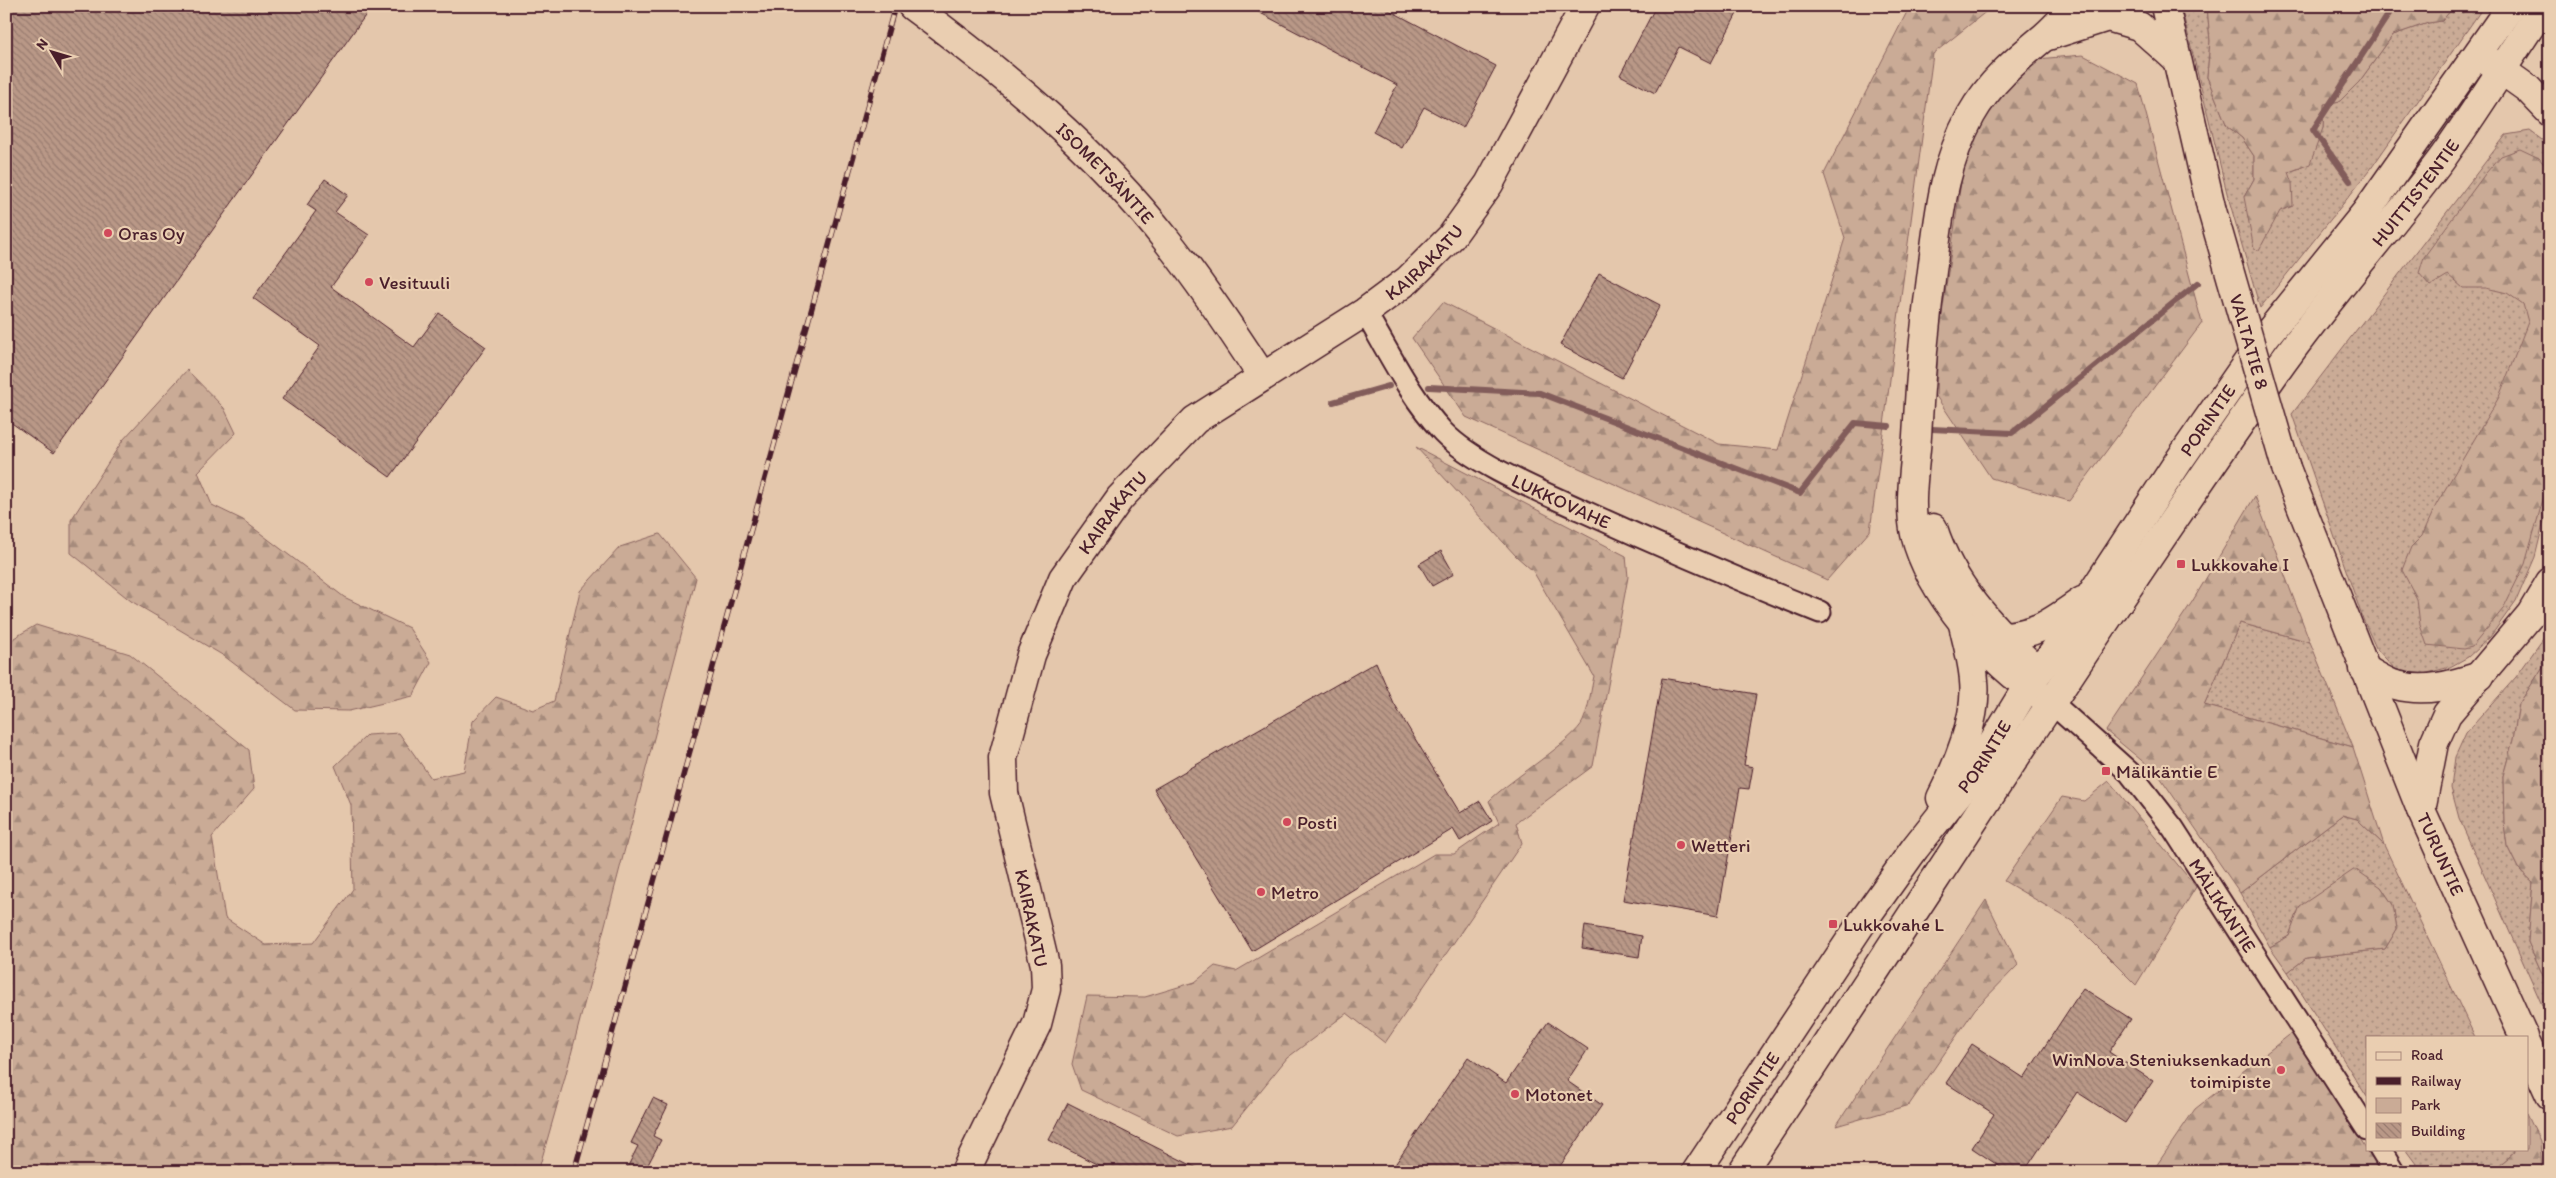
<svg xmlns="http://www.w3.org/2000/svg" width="2556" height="1178" font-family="Itim,sans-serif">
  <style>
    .green { fill: url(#green-dots); stroke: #8a6560 }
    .forest { fill: url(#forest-firs); stroke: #8a6560 }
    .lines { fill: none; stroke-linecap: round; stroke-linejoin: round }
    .stream { stroke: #825c5a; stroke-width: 6 }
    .building { fill: url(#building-back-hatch); stroke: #4a1f2b }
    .street-casing { stroke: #4a1f2b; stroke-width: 25 }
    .secondary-casing { stroke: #4a1f2b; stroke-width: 31 }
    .highway-casing { stroke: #4a1f2b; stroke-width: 31 }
    .street { stroke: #eaceb1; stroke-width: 21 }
    .secondary { stroke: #eaceb1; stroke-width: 28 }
    .highway { stroke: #eaceb1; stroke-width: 28 }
    .rail-casing { stroke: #4a1f2b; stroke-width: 5.5 }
    .rail { stroke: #eaceb1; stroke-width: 4; stroke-dasharray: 11; stroke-linecap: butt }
    .highway-bridge-casing { stroke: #4a1f2b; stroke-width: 31; stroke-linecap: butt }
    .highway-bridge { stroke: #eaceb1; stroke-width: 28 }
    .poi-dot { fill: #d1495b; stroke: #eaceb1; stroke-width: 2 }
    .labels { text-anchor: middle; stroke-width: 4.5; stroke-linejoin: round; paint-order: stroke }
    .street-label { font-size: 19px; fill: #4a1f2b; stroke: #eaceb1 }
    .poi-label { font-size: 19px; fill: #4a1f2b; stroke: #eaceb1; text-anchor: start }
  </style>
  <defs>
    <pattern id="green-dots" width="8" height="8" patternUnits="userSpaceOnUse" patternTransform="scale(1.25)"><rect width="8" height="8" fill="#caab96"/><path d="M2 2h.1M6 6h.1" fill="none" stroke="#a68b7b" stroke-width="1.8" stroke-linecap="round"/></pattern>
    <pattern id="forest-firs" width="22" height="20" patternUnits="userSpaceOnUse" patternTransform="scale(1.25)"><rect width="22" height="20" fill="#caab96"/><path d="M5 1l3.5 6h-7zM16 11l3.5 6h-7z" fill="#a68b7b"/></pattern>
    <pattern id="building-back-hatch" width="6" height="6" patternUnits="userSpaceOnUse" patternTransform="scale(1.25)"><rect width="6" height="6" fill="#b99887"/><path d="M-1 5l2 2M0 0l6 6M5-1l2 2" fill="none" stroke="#987b6f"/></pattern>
  </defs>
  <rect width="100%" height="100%" fill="#e4c7ac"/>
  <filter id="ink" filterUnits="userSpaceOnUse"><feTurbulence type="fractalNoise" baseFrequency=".02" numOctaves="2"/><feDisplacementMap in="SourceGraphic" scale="10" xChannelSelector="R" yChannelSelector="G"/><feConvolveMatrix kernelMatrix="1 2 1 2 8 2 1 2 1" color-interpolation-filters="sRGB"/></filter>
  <g filter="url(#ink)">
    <g class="green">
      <path d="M2181,6H2207L2210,41L2207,77L2227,126L2242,138L2254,156V179L2244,197L2288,172L2301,168L2323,128L2324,104L2340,101L2359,82L2393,35L2428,23L2442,21L2454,6H2484L2370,170L2260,308L2227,193Z"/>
      <path d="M2530,131L2550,146V496L2535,557L2516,601L2490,637L2468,657L2450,667L2420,675L2395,669L2376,648L2363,619L2292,414L2506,135Z"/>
      <path d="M2240,623L2310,642L2353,747L2204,705Z"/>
      <path d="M2550,629V656L2519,704L2513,740L2503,776L2504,823L2507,846L2518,868L2533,882L2528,942L2550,991V1023L2459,818L2451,788L2455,757L2466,733L2516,677Z"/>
      <path d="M2342,815L2357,819L2384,845L2475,1037H2367V1097L2288,972L2306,958L2385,949L2397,929L2393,905L2381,887L2300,906L2289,936L2270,947L2240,893Z"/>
      <path d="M2405,1149H2513L2514,1153L2491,1172H2422Z"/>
    </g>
    <g class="forest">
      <path d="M1910,6H1993L1933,54L1870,531L1827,580L1466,417L1412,338L1443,302L1719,444L1778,450L1845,238L1824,174Z"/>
      <path d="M2207,6H2454L2442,21L2428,23L2393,35L2359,82L2340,101L2324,104L2323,128L2310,164L2289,172L2292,181L2293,206L2280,211L2259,250L2254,249L2244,197L2254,179V156L2242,138L2227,126L2207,77L2210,41Z"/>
      <path d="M2083,55L2138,84L2202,323L2069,501L1991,478L1936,396L1938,342L1964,161L1984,118L2007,85L2037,59Z"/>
      <path d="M2520,149L2539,158L2550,172L2549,478L2525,564L2503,609L2472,647L2464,649L2427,645L2420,625L2417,599L2402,570L2411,547L2422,536L2436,505L2499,397L2528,322L2523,304L2507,293L2486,288H2463L2448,275L2430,286L2419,273L2424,257L2485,174L2501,156Z"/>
      <path d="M187,370L224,408L236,433L198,472L212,505L243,520L344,597L409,628L431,662L413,696L349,711L295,710L224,656L131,601L71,553V520L123,440Z"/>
      <path d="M1416,447L1626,556L1628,577L1593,766L1516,823L1522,843L1385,1043L1347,1013L1287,1058L1232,1126L1178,1136L1081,1090L1072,1064L1087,996L1145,997L1195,982L1215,966L1236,971L1434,854H1454L1499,823L1489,801C1507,782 1576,739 1583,721C1589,707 1591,690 1594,676L1533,571L1516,556Z"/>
      <path d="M2255,496L2310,642L2240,623L2204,705L2353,747L2384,845L2357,819L2342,815L2240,893L2158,774L2106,731L2192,602Z"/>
      <path d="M660,534L696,578L564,1081L538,1172H6V651L14,638L36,625L130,654L249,750L254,789L212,837L225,918L266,945L313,943L353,889L351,805L335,766L367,735L399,733L431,778L464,771L473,721L496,697L533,710L554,701L580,591L620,547Z"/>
      <path d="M2550,656V991L2528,942L2533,882L2518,868L2507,846L2504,823L2503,776L2513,740L2519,704Z"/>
      <path d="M2109,781L2196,887L2136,985L2072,921L2004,881L2062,797L2084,801Z"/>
      <path d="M2355,869L2381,887L2393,905L2397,929L2385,949L2306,958L2288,972L2270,947L2289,936L2300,906Z"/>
      <path d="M1986,900L2018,965L1975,1009L1909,1105L1836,1126Z"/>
      <path d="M2293,1032L2381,1172H2152L2195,1109Z"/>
      <path d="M2527,1114L2540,1141L2542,1172H2491L2514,1153L2513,1149H2527Z"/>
    </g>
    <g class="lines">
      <g class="stream">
        <path d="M2350,181L2313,130L2394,6"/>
        <path d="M1429,387L1540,393L1800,493L1855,423L1889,426"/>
        <path d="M1333,402L1389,386"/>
        <path d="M1932,429L2012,433L2198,283"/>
      </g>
    </g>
    <g class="building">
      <path d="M6,6H372L54,453L6,419Z"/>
      <path d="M1247,6H1381L1496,66L1463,128L1424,107L1402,148L1373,132L1397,85Z"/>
      <path d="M1656,6H1741L1711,63L1679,47L1655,93L1620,75Z"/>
      <path d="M325,179L348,195L335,212L369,235L331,287L414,347L439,313L486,347L390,477L282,399L320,346L253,298L316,211L307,205Z"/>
      <path d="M1599,273L1660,305L1622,378L1560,345Z"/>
      <path d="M1441,551L1454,574L1432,586L1419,564Z"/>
      <path d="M1376,662L1394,704L1460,813L1480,801L1492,821L1460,841L1453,829L1252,951L1154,789Z"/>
      <path d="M1662,678L1756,694L1744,765L1753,767L1749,789L1740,788L1718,916L1623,900Z"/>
      <path d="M1585,926L1642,936L1639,957L1582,948Z"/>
      <path d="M2083,988L2131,1019L2109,1052L2153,1081L2125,1123L2077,1092L2024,1172H2008L1972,1148L1994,1114L1946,1083L1972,1044L2024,1078Z"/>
      <path d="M1548,1022L1588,1049L1567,1081L1602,1105L1556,1172H1390L1468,1057L1506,1083Z"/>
      <path d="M653,1098L668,1105L653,1136L661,1140L644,1172H625L638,1146L631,1143Z"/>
      <path d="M1068,1103L1205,1172H1112L1049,1140Z"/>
    </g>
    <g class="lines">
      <defs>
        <g id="street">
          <path id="s1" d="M1365,312C1389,353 1411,398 1443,432C1474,464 1540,491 1581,510C1660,546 1739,580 1820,612"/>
          <path id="s2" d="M2051,702L2130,773L2173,828L2367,1129"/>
          <path d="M2380,1149L2394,1172"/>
        </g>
        <g id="secondary">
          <path id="s3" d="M912,6C1006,75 1096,150 1168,242C1202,285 1232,330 1262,376"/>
          <path id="s4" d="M965,1172L1037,1024L1046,989L1045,965L1004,793L1003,758L1031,655L1063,578L1120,498L1195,420L1365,312L1408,280L1451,237L1489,184L1585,6"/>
        </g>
        <g id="highway">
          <path d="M2165,6L2211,207"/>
          <path d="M2048,36L2108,17L2139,26L2177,60"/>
          <path d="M2486,59L2528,89L2550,112"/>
          <path id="s5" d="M2286,468L2421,810L2524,1037"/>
          <path d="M1933,528C1951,585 1992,627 2034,668"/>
          <path d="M2001,636C2037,635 2053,621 2082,601"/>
          <path d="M2364,669C2374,674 2385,682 2396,685C2425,693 2452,685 2480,676"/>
          <path d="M2042,696C1992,664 1929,593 1915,534C1908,502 1915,469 1917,436C1920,378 1925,321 1933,263C1940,208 1944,165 1971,115C1989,83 2016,60 2044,37C2055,28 2064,17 2074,6"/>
          <path d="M1941,798C1957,767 1978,717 1974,681C1973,662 1967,643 1963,624"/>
          <path d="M2421,810L2434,743L2447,714L2531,614L2550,582"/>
          <path d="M2527,1045L2550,1095"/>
          <path id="s6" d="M1696,1172L1863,921L1915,848L1976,771L2027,687L2055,650L2178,462L2265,337L2366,212L2511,6"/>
          <path id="s7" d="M1742,1172C1920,906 2091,635 2275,373C2327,299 2387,232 2441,160C2477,110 2509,57 2544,6"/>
        </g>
      </defs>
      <use href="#street" class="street-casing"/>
      <use href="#secondary" class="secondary-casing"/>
      <use href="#highway" class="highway-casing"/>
      <use href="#street" class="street"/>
      <use href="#secondary" class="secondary"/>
      <use href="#highway" class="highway"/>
      <defs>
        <path id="rail" d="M574,1172L895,6"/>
      </defs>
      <use href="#rail" class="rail-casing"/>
      <use href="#rail" class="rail"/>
      <defs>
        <g id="highway-bridge">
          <path id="s8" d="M2211,207L2286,468"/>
        </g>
      </defs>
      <use href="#highway-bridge" class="highway-bridge-casing"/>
      <use href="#highway-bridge" class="highway-bridge"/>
    </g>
  </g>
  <g class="poi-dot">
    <circle cx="108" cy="233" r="5"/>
    <circle cx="369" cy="282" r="5"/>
    <rect x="2176" y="559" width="10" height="10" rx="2.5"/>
    <rect x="2101" y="766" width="10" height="10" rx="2.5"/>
    <circle cx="1287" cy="822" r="5"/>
    <circle cx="1681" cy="845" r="5"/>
    <circle cx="1261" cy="892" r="5"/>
    <rect x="1828" y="919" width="10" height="10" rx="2.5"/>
    <circle cx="2281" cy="1070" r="5"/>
    <circle cx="1515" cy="1094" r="5"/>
  </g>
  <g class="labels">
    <g class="street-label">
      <text dy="7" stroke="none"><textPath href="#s3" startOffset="256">ISOMETSÄNTIE</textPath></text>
      <text dy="7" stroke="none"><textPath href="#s7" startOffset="1189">HUITTISTENTIE</textPath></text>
      <text dy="7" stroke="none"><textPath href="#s4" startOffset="1112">KAIRAKATU</textPath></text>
      <text dy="7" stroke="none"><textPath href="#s8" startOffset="140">VALTATIE 8</textPath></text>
      <text dy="7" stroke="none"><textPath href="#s6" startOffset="910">PORINTIE</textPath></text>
      <text dy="7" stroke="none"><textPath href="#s1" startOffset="281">LUKKOVAHE</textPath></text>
      <text dy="7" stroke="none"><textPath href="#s4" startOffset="709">KAIRAKATU</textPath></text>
      <text dy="7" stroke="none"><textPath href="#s6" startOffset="506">PORINTIE</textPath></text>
      <text dy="7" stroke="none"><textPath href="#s5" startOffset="416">TURUNTIE</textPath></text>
      <text dy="7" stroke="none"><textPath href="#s2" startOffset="268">MÄLIKÄNTIE</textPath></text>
      <text transform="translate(1032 918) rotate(78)" y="7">KAIRAKATU</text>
      <text dy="7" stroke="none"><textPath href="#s6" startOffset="101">PORINTIE</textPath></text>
    </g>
    <g class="poi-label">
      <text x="118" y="240">Oras Oy</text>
      <text x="379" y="289">Vesituuli</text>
      <text x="2191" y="571">Lukkovahe I</text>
      <text x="2116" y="778">Mälikäntie E</text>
      <text x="1297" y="829">Posti</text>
      <text x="1691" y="852">Wetteri</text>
      <text x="1271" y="899">Metro</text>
      <text x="1843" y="931">Lukkovahe L</text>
      <text x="2271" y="1066" text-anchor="end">WinNova Steniuksenkadun<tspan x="2271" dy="22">toimipiste</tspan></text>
      <text x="1525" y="1101">Motonet</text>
    </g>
  </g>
  <rect width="2556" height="1178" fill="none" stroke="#eaceb1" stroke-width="25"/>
  <rect x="12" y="12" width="2531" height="1153" fill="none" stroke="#4a1f2b" stroke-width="2" filter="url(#ink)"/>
  <rect x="2366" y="1036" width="162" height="115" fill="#eaceb1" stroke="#aa887b"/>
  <rect x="2376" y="1052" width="25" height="8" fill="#eaceb1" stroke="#aa887b"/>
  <text x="2411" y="1060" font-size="15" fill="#4a1f2b">Road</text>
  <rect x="2376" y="1077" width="25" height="8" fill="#4a1f2b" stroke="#aa887b"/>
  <text x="2411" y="1086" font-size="15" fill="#4a1f2b">Railway</text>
  <rect x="2376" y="1098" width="25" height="15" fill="#caab96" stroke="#aa887b"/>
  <text x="2411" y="1110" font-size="15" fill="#4a1f2b">Park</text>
  <rect x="2376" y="1123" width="25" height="15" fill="url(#building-back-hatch)" stroke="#aa887b"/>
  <text x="2411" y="1136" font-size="15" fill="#4a1f2b">Building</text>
  <g transform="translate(52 52) rotate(308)" stroke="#eaceb1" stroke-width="4" paint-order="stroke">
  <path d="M0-4L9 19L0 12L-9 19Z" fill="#4a1f2b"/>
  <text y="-8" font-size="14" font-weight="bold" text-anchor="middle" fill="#4a1f2b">N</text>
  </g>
</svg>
